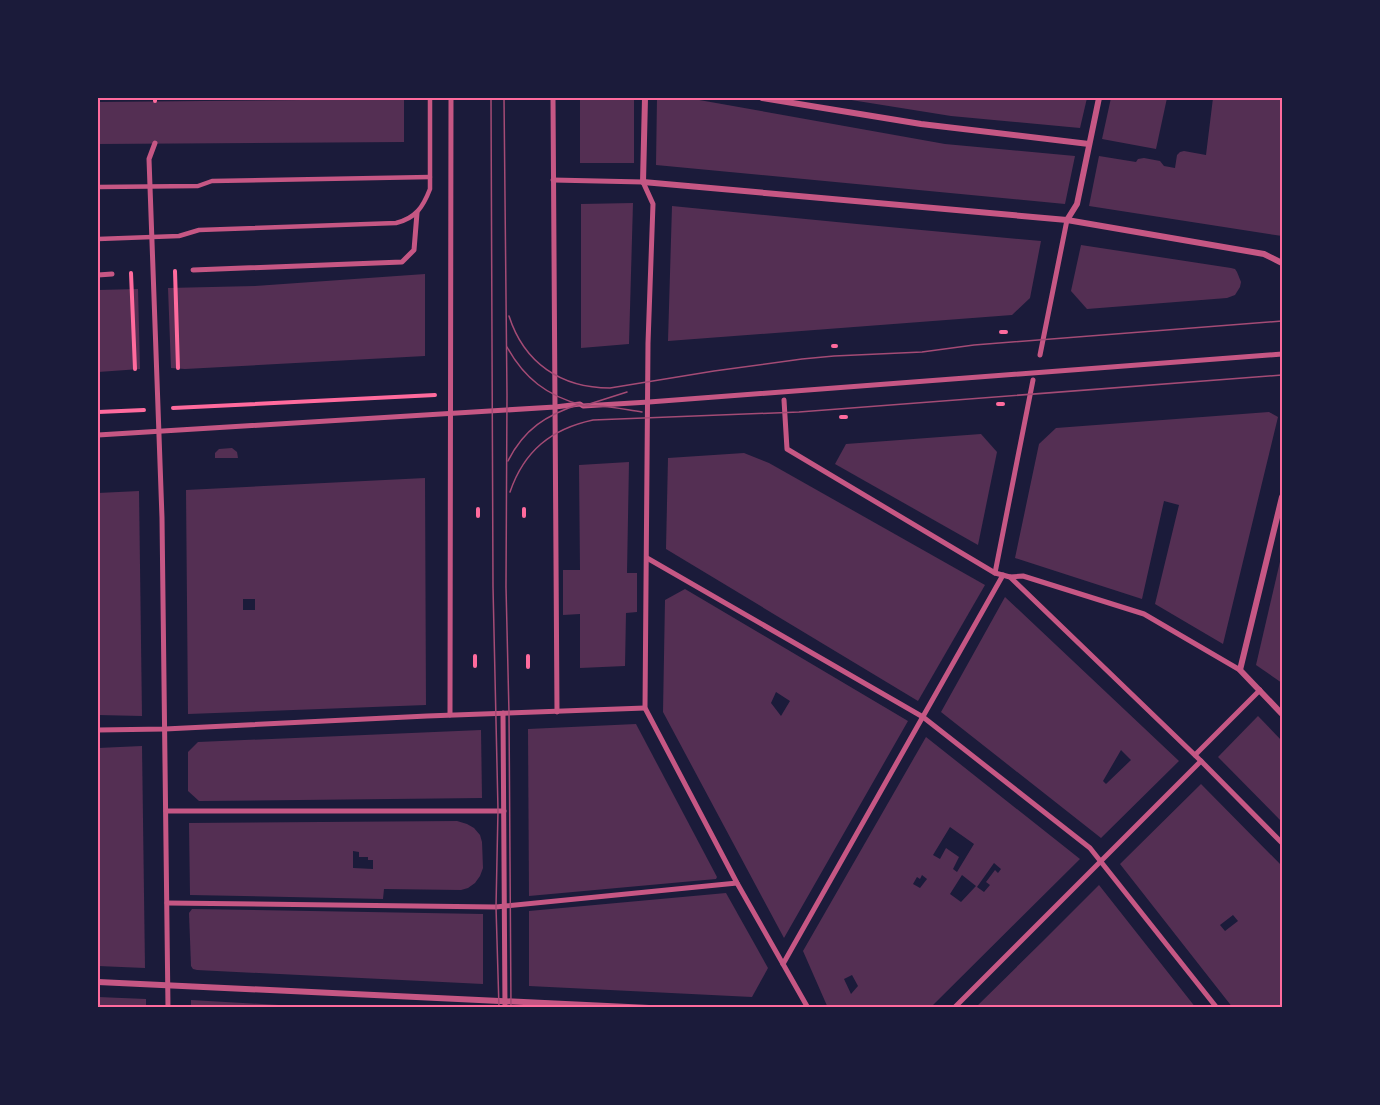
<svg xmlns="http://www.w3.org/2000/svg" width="1380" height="1105" font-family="'Nunito Sans',sans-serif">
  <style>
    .building { fill: #542f53; fill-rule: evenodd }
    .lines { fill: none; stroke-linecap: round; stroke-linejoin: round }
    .path { stroke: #ff6b9d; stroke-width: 4 }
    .service { stroke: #c65784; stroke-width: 4.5 }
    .pedestrian { stroke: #c65784; stroke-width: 5 }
    .minor { stroke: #c65784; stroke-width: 6 }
    .tram { stroke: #a44b75; stroke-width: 1.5 }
    .neatline { fill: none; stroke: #ff6b9d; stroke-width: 2 }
  </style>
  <rect width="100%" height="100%" fill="#1b1b3a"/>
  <g class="building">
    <rect x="580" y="98" width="54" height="65"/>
    <path d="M657,98H688L945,144L1075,156L1065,204L656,165Z"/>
    <path d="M846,98H1087L1080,128L951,116L845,99Z"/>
    <path d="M1111,98H1167L1156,149L1102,139Z"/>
    <path d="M1213,98H1282V236L1089,206L1099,156L1136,162L1138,159L1144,158L1160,161L1164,166L1175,168L1177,155L1180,152L1184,151L1206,155Z"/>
    <path d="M404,99V142L98,144V102Z"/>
    <path d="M633,203L629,344L581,348V204Z"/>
    <path d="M672,206L857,224L1041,241L1030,298L1012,315L668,341Z"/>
    <path d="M1081,245L1231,268L1235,269L1237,272L1241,282L1240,287L1235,295L1227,298L1087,309L1071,291Z"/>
    <path d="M425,274V356L185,369L171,368L168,288L255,286Z"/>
    <path d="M138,289L140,369L98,372V290Z"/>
    <path d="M1269,412L1278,417L1223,644L1155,604L1179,505L1164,501L1142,599L1015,558L1039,444L1056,428Z"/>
    <path d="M981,434L997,452L978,545L835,464L846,444Z"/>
    <path d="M232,448L237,452L238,458H215V453L219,449Z"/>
    <path d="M744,453L769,463L985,585L918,701L666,549L668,458Z"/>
    <path d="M629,462L627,573H637V612L626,613L625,666L580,668V614L563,615V570H580L579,465Z"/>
    <path d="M425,478L426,705L188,714L186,490ZM243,599H255V610H243Z"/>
    <path d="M139,491L142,716L98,715V493Z"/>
    <path d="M1282,553V683L1256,665Z"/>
    <path d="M685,589L908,721L784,938L663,712L665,600ZM776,692L790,701L781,716L771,703Z"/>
    <path d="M1005,597L1179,761L1101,838L941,712ZM1121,750L1131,760L1106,784L1103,781Z"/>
    <path d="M1258,716L1282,741V822L1218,757Z"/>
    <path d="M636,724L717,877L716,879L529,896L528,729Z"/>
    <path d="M481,730L482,798L199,801L188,791V752L198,742Z"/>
    <path d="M926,737L1080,859L930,1008H828L803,951ZM950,827L974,844L957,872L953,869L959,857L946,848L940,859L933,855ZM994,863L1001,869L998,873L995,870L986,882L990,885L984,892L977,887ZM922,875L927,879L920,888L913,884L917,877L920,879ZM962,875L976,886L961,902L950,894ZM852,975L858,986L851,994L844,979Z"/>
    <path d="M142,746L145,968L98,966V748Z"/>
    <path d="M1201,784L1282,866V1005L1278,1008H1233L1120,864ZM1233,915L1238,921L1225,931L1220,925Z"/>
    <path d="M457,821L467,824L474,828L480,835L482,842L483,868L480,876L475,883L468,888L461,890L384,889L383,899L190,895L189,823ZM353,851L359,852V857H368V860H373V869L353,868Z"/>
    <path d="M1099,885L1196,1008H975L1042,942Z"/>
    <path d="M726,893L768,968L752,997L529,986V911Z"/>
    <path d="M192,909L483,914V984L197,970L193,969L191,966L189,913Z"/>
    <path d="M98,997L146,999V1008H98Z"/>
    <path d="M191,1000L296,1006V1008H191Z"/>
  </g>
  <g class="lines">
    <g class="path">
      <path d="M155,98V101"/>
      <path d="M175,271L178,368"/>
      <path d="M131,273L135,369"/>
      <path d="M1001,332H1006"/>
      <path d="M833,346H836"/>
      <path d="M998,404H1003"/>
      <path d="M173,408L435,395"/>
      <path d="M98,412L144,410"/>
      <path d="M841,417H846"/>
      <path d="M524,509V516"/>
      <path d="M478,516V509"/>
      <path d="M475,656V666"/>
      <path d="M528,667V656"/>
    </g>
    <g class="service">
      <path d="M98,187L198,186L212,181L430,177"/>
      <path d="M98,239L179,236L199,230L396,223C416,218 423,207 430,189V98"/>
    </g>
    <g class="pedestrian">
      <path d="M553,98L557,712"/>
      <path d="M155,143L149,159L162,518L168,1008"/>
      <path d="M553,180L643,182L653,204L648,343L645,708L737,883L808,1008"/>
      <path d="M193,270L402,262L414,250L417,213"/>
      <path d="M98,275L112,274"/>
      <path d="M1040,355L1067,220"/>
      <path d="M784,400L787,449L995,573L1010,577L1201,761L1282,843"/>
      <path d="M98,435L555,407L580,404L583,406L649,402L1282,354"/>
      <path d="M647,558L923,717L1090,848L1217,1008"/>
      <path d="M995,573L1033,380"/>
      <path d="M1010,577L1023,576L1144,614L1240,670"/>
      <path d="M503,713L505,1008"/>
      <path d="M450,715L451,98"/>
      <path d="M98,730L165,729L427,716L645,708"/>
      <path d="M1195,755L1260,690"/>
      <path d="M166,811H504"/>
      <path d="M167,903L496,907L737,883"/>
      <path d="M783,964L1003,575"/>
      <path d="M954,1008L1201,761"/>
    </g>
    <g class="minor">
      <path d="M645,98L643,182L1067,220L1264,254L1282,263"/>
      <path d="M762,98L921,124L1089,144"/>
      <path d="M1067,220L1077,204L1099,98"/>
      <path d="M1282,497L1240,670L1282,714"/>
      <path d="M98,982L649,1008"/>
    </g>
    <g class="tram">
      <path d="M491,98L493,587L498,810L496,907L499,1008"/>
      <path d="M504,98L507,395L506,587L509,713L511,1008"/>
      <path d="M509,316C524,363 561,388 610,388L714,371L802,359L834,356L922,352L974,345L1282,321"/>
      <path d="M507,347C524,378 547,396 582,405C587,407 594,405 600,406C614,407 628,410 642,412"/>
      <path d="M508,461C524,429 546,415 580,404L583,406L627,392"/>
      <path d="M510,492C524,451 551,429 593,420L799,412L1282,375"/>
    </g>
  </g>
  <rect width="1380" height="1105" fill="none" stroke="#1b1b3a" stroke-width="198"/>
  <rect x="99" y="99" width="1182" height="907" class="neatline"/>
</svg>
